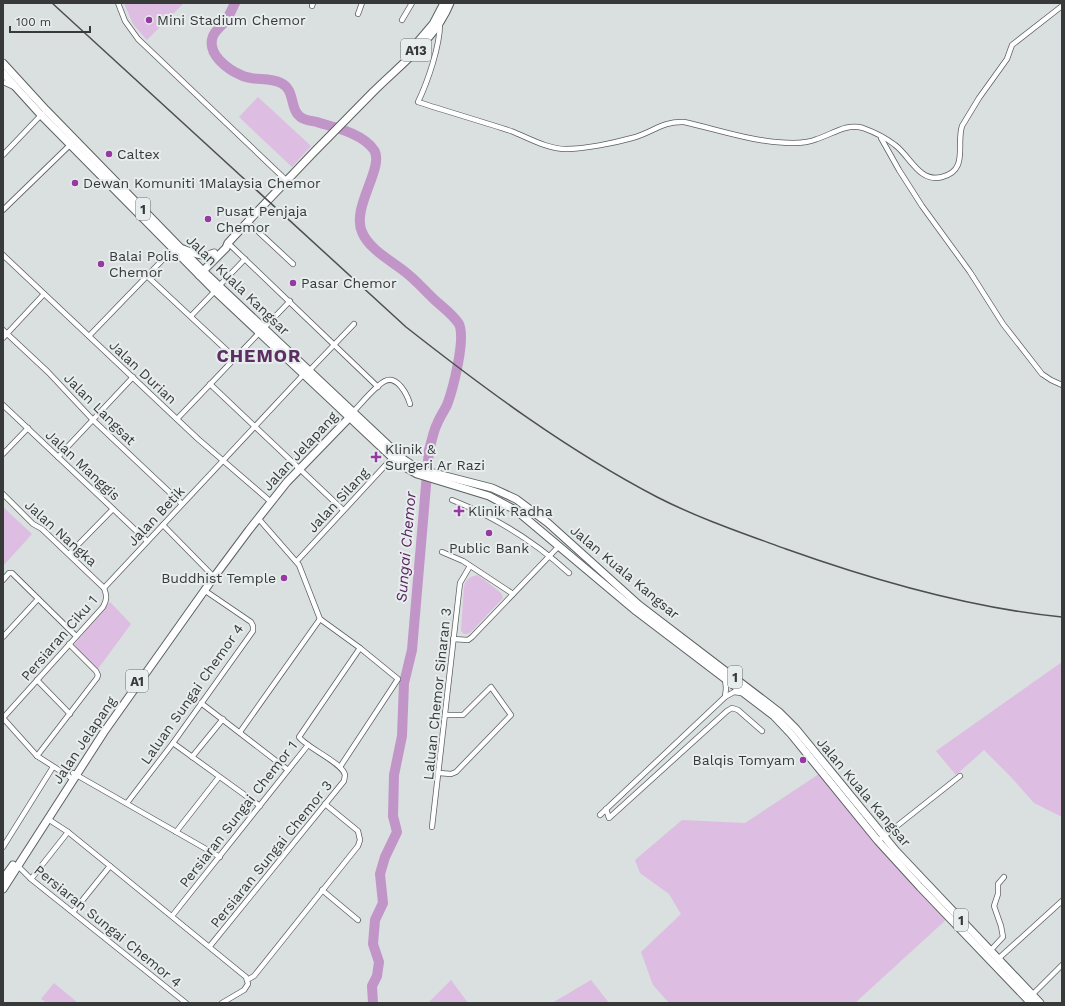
<svg xmlns="http://www.w3.org/2000/svg" width="1065" height="1006" font-family="'Work Sans',sans-serif">
  <style>
    .green { fill: #ddbde1 }
    .lines { fill: none; stroke-linecap: round; stroke-linejoin: round }
    .river { stroke: #c295c8; stroke-width: 10 }
    .minor-casing { stroke: #5c6161; stroke-width: 6 }
    .primary-casing { stroke: #5c6161; stroke-width: 9 }
    .trunk-casing { stroke: #5c6161; stroke-width: 9 }
    .minor { stroke: #fff; stroke-width: 4.5 }
    .primary { stroke: #fff; stroke-width: 7 }
    .trunk { stroke: #fff; stroke-width: 7 }
    .rail { stroke: #4d4f4f; stroke-width: 1.5 }
    .poi-dot { fill: #9639a3; stroke: #e7eded; stroke-width: 1.5 }
    .labels { text-anchor: middle; stroke-width: 4; stroke-linejoin: round; paint-order: stroke }
    .shield { fill: #e7eded; stroke: #6c7070; stroke-width: 1 }
    .shield-label { font-size: 13px; font-weight: bold; fill: #383a3a }
    .poi-label { font-size: 14px; fill: #383a3a; stroke: #e7eded; text-anchor: start }
    .street-label { font-size: 14px; fill: #383a3a; stroke: #e7eded }
    .water-label { font-size: 15px; font-style: italic; fill: #5a2361; stroke: #e7eded }
    .district-label { font-size: 18px; font-weight: bold; letter-spacing: 1px; fill: #5c2f62; stroke: #e7eded }
  </style>
  <rect width="100%" height="100%" fill="#dadfe0"/>
  <g class="green">
    <path d="M124,3H184L147,40L133,24Z"/>
    <path d="M258,97L311,146L292,167L239,117Z"/>
    <path d="M3,507L32,534L3,566Z"/>
    <path d="M478,575L501,593L503,598L471,632L467,634H464L461,631L464,586C466,579 471,576 478,575Z"/>
    <path d="M110,602L131,624L97,670L74,645Z"/>
    <path d="M1062,662V817L1034,803L1010,776L984,750L956,775L936,751Z"/>
    <path d="M822,772L949,917L855,1003H669L653,985L641,952L681,914L669,894L640,873L635,860L682,820L745,823Z"/>
    <path d="M451,980L468,1003H428Z"/>
    <path d="M591,980L609,1003H552Z"/>
    <path d="M54,983L78,1003H47L41,999Z"/>
  </g>
  <g class="lines">
    <path class="river" d="M235,3C232,9 229,16 225,22C221,26 215,31 213,36C206,54 228,70 243,76C255,81 269,77 281,83C296,90 289,111 302,118C307,121 315,121 320,123C337,128 363,134 374,150C385,167 351,207 362,232C369,249 390,260 404,271C416,280 426,292 437,302C444,308 454,316 459,324C466,339 453,389 447,405C444,411 440,417 437,424C433,432 432,441 429,450L412,650L404,683L402,736L394,775L393,816L397,832L385,857L380,874L383,903L375,920L373,944L379,962L377,976L372,986L373,1003"/>
    <defs>
      <g id="minor">
        <path d="M118,3L125,21L138,39L287,181"/>
        <path d="M312,6L313,3"/>
        <path d="M358,14L362,3"/>
        <path d="M402,20L412,3"/>
        <path d="M440,23C440,46 428,81 418,102C449,112 480,121 511,131C529,138 547,149 566,149C585,149 614,143 632,138C652,133 662,121 684,122C720,130 756,143 793,143C801,143 810,142 817,139C833,134 846,123 863,128C874,132 886,138 895,145C910,156 919,183 942,177C969,170 956,145 962,126L979,98L1007,59L1012,45L1062,6"/>
        <path d="M3,82L14,87"/>
        <path d="M881,138L899,170L922,206L970,272L1003,324L1042,374L1051,380L1062,385"/>
        <path d="M3,155L42,114"/>
        <path d="M3,210L72,143"/>
        <path d="M246,228L250,224L293,264"/>
        <path d="M228,243L378,387"/>
        <path d="M3,255L198,439L271,502"/>
        <path d="M147,276L235,358"/>
        <path d="M219,286L245,259"/>
        <path d="M191,316L215,291"/>
        <path d="M264,328L290,301"/>
        <path d="M3,330L48,372L93,420L182,504"/>
        <path d="M89,336L174,248"/>
        <path d="M3,338L44,294"/>
        <path d="M309,371L354,324"/>
        <path d="M210,384L343,510"/>
        <path d="M3,405L147,541"/>
        <path d="M353,412C361,404 375,386 385,381C397,375 407,394 410,404"/>
        <path d="M177,419L259,333"/>
        <path d="M3,454L28,428"/>
        <path d="M58,457L133,377"/>
        <path d="M3,494L33,524L42,529L104,588C107,596 107,600 103,607L3,718"/>
        <path d="M452,500C495,517 535,542 569,573"/>
        <path d="M258,518L299,565L320,619L360,648L398,679L340,767"/>
        <path d="M163,525L214,577"/>
        <path d="M442,552L463,561L513,594"/>
        <path d="M69,554L113,509"/>
        <path d="M297,561L393,457"/>
        <path d="M3,580L9,573H12L76,636"/>
        <path d="M104,588L303,375"/>
        <path d="M3,637L38,599"/>
        <path d="M453,639L468,640L472,637L559,546"/>
        <path d="M725,679L726,688L725,697"/>
        <path d="M37,680L70,714"/>
        <path d="M201,703L288,770"/>
        <path d="M3,718L37,756L73,779"/>
        <path d="M240,732L320,619"/>
        <path d="M173,743L260,806"/>
        <path d="M37,756L97,678L98,675L96,671L69,644"/>
        <path d="M192,757L223,719"/>
        <path d="M73,773L220,857"/>
        <path d="M439,773L451,774L456,772L511,715L491,687L463,715H445"/>
        <path d="M127,803L173,743L253,631V626L251,622L204,590"/>
        <path d="M606,809L609,818L727,711L732,708L738,710L762,731"/>
        <path d="M600,815L725,697L734,692L741,693"/>
        <path d="M48,819L68,832L110,866L246,977L248,984L244,990L222,1003"/>
        <path d="M432,827L460,583L470,566"/>
        <path d="M176,832L219,777"/>
        <path d="M878,841L960,776"/>
        <path d="M3,847L53,767"/>
        <path d="M18,866L31,879L186,1003"/>
        <path d="M31,879L68,832"/>
        <path d="M322,890L358,920"/>
        <path d="M73,912L110,866"/>
        <path d="M172,916L308,745"/>
        <path d="M210,946L344,781C344,780 345,776 345,775C343,763 307,748 299,737L360,648"/>
        <path d="M990,951L1003,937L1001,926L994,906L998,894V884L1004,877"/>
        <path d="M998,959L1062,901"/>
        <path d="M247,980L254,976L358,846L360,840L358,831L325,804"/>
        <path d="M1032,995L1062,965"/>
      </g>
      <g id="primary">
        <path d="M410,51L433,24L444,3"/>
        <path d="M199,275L226,248L228,243C275,192 324,141 373,92C401,64 435,40 450,3"/>
        <path d="M3,879L13,865"/>
        <path d="M3,889L104,732L214,577L249,530L287,482L349,418L352,412"/>
      </g>
      <g id="trunk">
        <path d="M3,63L46,110L200,268L403,459L418,469L492,488L516,499L548,523L639,605L779,712L796,729L896,851L1040,1003"/>
        <path d="M3,73L41,115L215,291L398,463L417,474L489,496L517,511L636,611L774,716L791,734L878,841L920,887L1031,1003"/>
        <path d="M183,249C194,253 203,258 214,253"/>
      </g>
    </defs>
    <use href="#minor" class="minor-casing"/>
    <use href="#primary" class="primary-casing"/>
    <use href="#trunk" class="trunk-casing"/>
    <use href="#minor" class="minor"/>
    <use href="#primary" class="primary"/>
    <use href="#trunk" class="trunk"/>
    <path class="rail" d="M52,3L406,327C485,389 567,450 657,497C698,518 742,533 786,549C873,580 969,608 1062,617"/>
  </g>
  <g class="poi-dot">
    <circle cx="149" cy="20" r="4"/>
    <circle cx="109" cy="154" r="4"/>
    <circle cx="75" cy="183" r="4"/>
    <circle cx="208" cy="219" r="4"/>
    <circle cx="101" cy="264" r="4"/>
    <circle cx="293" cy="283" r="4"/>
    <path d="M374 451h4v4h4v4h-4v4h-4v-4h-4v-4h4z"/>
    <path d="M457 505h4v4h4v4h-4v4h-4v-4h-4v-4h4z"/>
    <circle cx="489" cy="533" r="4"/>
    <circle cx="284" cy="578" r="4"/>
    <circle cx="803" cy="760" r="4"/>
  </g>
  <g class="labels">
    <g class="shield">
      <rect x="401" y="39" width="30" height="22" rx="3"/>
      <rect x="136" y="198" width="14" height="22" rx="3"/>
      <rect x="728" y="666" width="14" height="22" rx="3"/>
      <rect x="126" y="670" width="22" height="22" rx="3"/>
      <rect x="954" y="909" width="14" height="22" rx="3"/>
    </g>
    <g class="shield-label">
      <text x="416" y="55">A13</text>
      <text x="143" y="214">1</text>
      <text x="735" y="682">1</text>
      <text x="137" y="686">A1</text>
      <text x="961" y="925">1</text>
    </g>
    <g class="poi-label">
      <text x="157" y="25">Mini Stadium Chemor</text>
      <text x="117" y="159">Caltex</text>
      <text x="83" y="188">Dewan Komuniti 1Malaysia Chemor</text>
      <text x="216" y="216">Pusat Penjaja<tspan x="216" dy="16">Chemor</tspan></text>
      <text x="109" y="261">Balai Polis<tspan x="109" dy="16">Chemor</tspan></text>
      <text x="301" y="288">Pasar Chemor</text>
      <text x="385" y="454">Klinik &amp;<tspan x="385" dy="16">Surgeri Ar Razi</tspan></text>
      <text x="468" y="516">Klinik Radha</text>
      <text x="489" y="553" text-anchor="middle">Public Bank</text>
      <text x="276" y="583" text-anchor="end">Buddhist Temple</text>
      <text x="795" y="765" text-anchor="end">Balqis Tomyam</text>
    </g>
    <g class="street-label">
      <text transform="translate(238 285) rotate(44)" y="5">Jalan Kuala Kangsar</text>
      <text transform="translate(143 372) rotate(43)" y="5">Jalan Durian</text>
      <text transform="translate(100 409) rotate(45)" y="5">Jalan Langsat</text>
      <text transform="translate(300 451) rotate(-47)" y="5">Jalan Jelapang</text>
      <text transform="translate(83 465) rotate(43)" y="5">Jalan Manggis</text>
      <text transform="translate(338 500) rotate(-47)" y="5">Jalan Silang</text>
      <text transform="translate(156 516) rotate(-47)" y="5">Jalan Betik</text>
      <text transform="translate(61 533) rotate(42)" y="5">Jalan Nangka</text>
      <text transform="translate(625 572) rotate(40)" y="5">Jalan Kuala Kangsar</text>
      <text transform="translate(59 638) rotate(-49)" y="5">Persiaran Ciku 1</text>
      <text transform="translate(192 694) rotate(-55)" y="5">Laluan Sungai Chemor 4</text>
      <text transform="translate(437 694) rotate(-84)" y="5">Laluan Chemor Sinaran 3</text>
      <text transform="translate(84 740) rotate(-56)" y="5">Jalan Jelapang</text>
      <text transform="translate(864 792) rotate(50)" y="5">Jalan Kuala Kangsar</text>
      <text transform="translate(238 814) rotate(-52)" y="5">Persiaran Sungai Chemor 1</text>
      <text transform="translate(271 854) rotate(-51)" y="5">Persiaran Sungai Chemor 3</text>
      <text transform="translate(108 926) rotate(39)" y="5">Persiaran Sungai Chemor 4</text>
    </g>
    <g class="water-label">
      <text transform="translate(406 547) rotate(-85)" y="5">Sungai Chemor</text>
    </g>
    <g class="district-label">
      <text x="259" y="362">CHEMOR</text>
    </g>
  </g>
  <rect width="1065" height="1006" fill="none" stroke="#383a3a" stroke-width="8"/>
  <path d="M10 26v6h80v-6" fill="none" stroke="#383a3a" stroke-width="2"/>
  <text x="16" y="26" font-size="12" fill="#383a3a" stroke="#e7eded" stroke-width="3" paint-order="stroke">100 m</text>
</svg>
